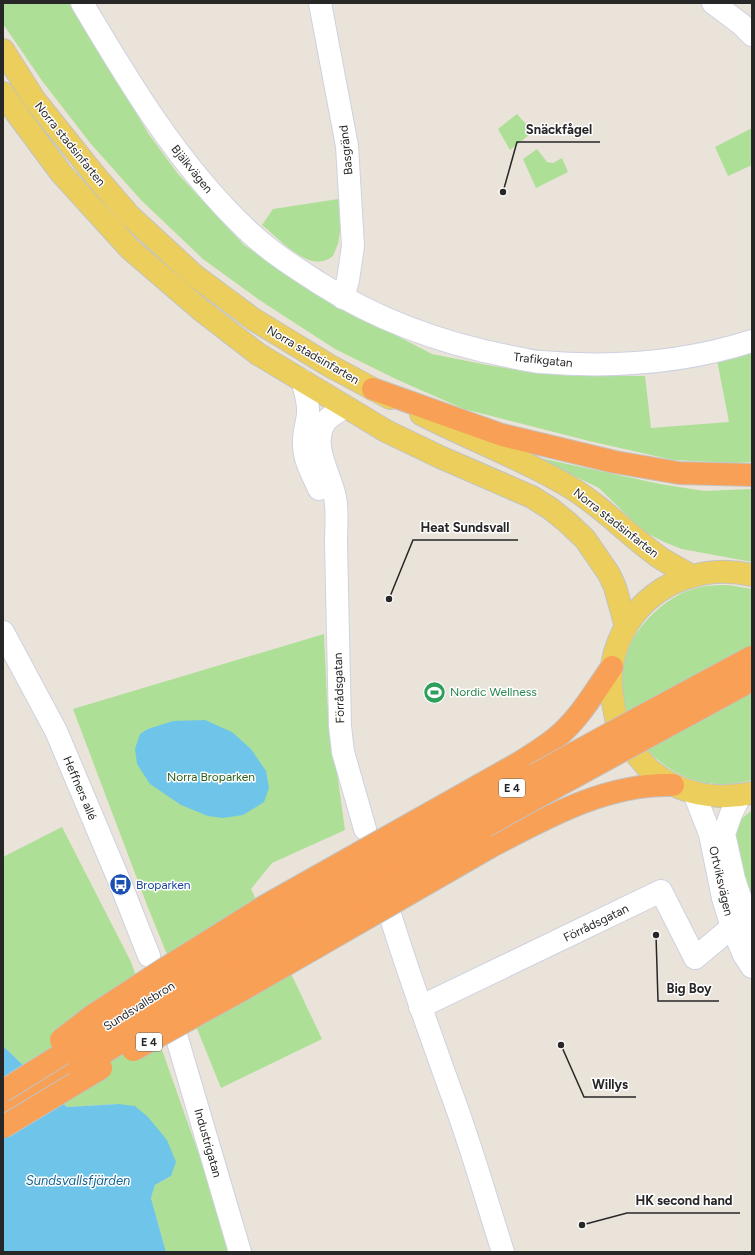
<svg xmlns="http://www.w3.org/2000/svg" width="755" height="1255" font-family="Figtree,sans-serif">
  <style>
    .green { fill: #addf96 }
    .water { fill: #6ec5e9 }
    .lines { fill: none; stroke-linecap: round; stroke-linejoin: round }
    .minor-casing { stroke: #ced1e0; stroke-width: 24 }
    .major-casing { stroke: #c3c3c3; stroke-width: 24 }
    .highway-casing { stroke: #c3c3c3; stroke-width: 24 }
    .minor { stroke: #fff; stroke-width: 22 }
    .major { stroke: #ebce5c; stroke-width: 22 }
    .highway { stroke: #f8a055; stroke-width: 22 }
    .highway-bridge-casing { stroke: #c3c3c3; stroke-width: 24; stroke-linecap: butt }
    .highway-bridge { stroke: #f8a055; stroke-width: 22 }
    .labels { text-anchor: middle; stroke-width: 3; stroke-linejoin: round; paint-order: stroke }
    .shield { fill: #fff; stroke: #686868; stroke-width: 1 }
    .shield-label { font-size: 11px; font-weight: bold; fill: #272727 }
    .street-label { font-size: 12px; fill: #272727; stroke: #fff }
    .leisure-label { font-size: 12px; fill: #27864d; stroke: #fff; text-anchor: start }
    .park-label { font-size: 12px; fill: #28601b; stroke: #fff }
    .transit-label { font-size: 12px; fill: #164399; stroke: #fff; text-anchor: start }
    .water-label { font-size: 13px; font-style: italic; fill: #116291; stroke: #fff }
    .leader { fill: none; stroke: #272727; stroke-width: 1.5 }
    .callout-dot { fill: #272727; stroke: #fff; stroke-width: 1.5 }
    .callout-label { font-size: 13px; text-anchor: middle; font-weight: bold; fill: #272727; stroke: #fff; stroke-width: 3; stroke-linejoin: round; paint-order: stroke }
  </style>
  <rect width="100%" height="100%" fill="#eae3d9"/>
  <g class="green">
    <path d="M3,3H70L148,133L178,174L244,245L334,306L378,326L432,354L487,365L535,373L576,376H645L651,428L729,422L717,360L752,353V462L734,463L673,460L589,441L464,409L398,380L335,349L261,301L203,259L141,200L91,144L43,82L3,24Z"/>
    <path d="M517,114L533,132L510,150L498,129Z"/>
    <path d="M752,128V165L728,176L715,147Z"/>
    <path d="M537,149L547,162L553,163L562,158L568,172L536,188L523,159Z"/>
    <path d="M345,198L338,244L333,256C330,258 326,261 322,261C303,266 276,236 262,225L273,209Z"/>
    <path d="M535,457L660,484L704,491L752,489V562L682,549L664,542L643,531L599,488Z"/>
    <path d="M728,585L752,589V780C650,809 576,681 656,611C670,598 688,588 707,586C714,585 721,585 728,585Z"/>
    <path d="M324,634L327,700L345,830L272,863L251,889L322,1039L221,1088L147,905L73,709Z"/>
    <path d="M752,810V906L734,841L739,821Z"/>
    <path d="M62,827L131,962L216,1203L231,1252H166L151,1198L155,1185L171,1176L118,1104L67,1107L3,1046V857Z"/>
  </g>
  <g class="water">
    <path d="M205,720L232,732L251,749L266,771L269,788L264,802L243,815L223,818L208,816L181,805L150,784L137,764L135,749L140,734L148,729L173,721Z"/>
    <path d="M3,1046L67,1107L118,1104L135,1106L148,1117L167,1140L176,1162L171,1176L155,1185L151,1198L166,1252H3Z"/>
  </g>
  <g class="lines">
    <defs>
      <g id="minor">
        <path d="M82,3C130,84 178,164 246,229C270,252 293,266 319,283C376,319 441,343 507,356C518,358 529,361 540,362C610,368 684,363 752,341"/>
        <path d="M320,3L347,146L353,246L348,280L343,298"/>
        <path d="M713,3L741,24L752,35"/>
        <path d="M302,380C305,391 309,402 308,414C307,424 303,434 304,445C304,460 313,475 319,489"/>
        <path d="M346,407C339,411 331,415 326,421C309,443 331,476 335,497C338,512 336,528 336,543L340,726L343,752L365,829"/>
        <path d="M3,632L56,731L121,885L149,956"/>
        <path d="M694,793L710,834L723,898L732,927L744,955L752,967"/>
        <path d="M740,796L731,814L724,834L734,879L752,933"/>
        <path d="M388,908C407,970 429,1031 451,1092C471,1145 486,1199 503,1252"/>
        <path d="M420,1007L661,891L695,958L732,927"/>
        <path d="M176,1035L240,1252"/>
      </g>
      <g id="major">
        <path d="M3,50L34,99L93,173L129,215L194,275L253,319L330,366L390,398"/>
        <path d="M3,93L15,111L61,173L130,249L201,310L258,354L386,431L440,457L532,497L551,509L567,522L585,539L609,574L615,587L626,627"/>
        <path d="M421,414C469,439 521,458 568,486C601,505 628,535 659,557C669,564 681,569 691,576"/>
        <path d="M617,723C613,704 609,685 612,665C624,598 687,560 752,575"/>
        <path d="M631,748C637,755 643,763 649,769C678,794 716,801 752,793"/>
      </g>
      <g id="highway">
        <path d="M373,389L502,435L615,462L679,473L752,475"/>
        <path d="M519,763C532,755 545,747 557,737C580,718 595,691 612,667"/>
        <path d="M490,847C547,817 607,783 673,785"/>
        <path d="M9,1111L79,1068"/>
      </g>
    </defs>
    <use href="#minor" class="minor-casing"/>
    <use href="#major" class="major-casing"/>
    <use href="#highway" class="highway-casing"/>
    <use href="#minor" class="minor"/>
    <use href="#major" class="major"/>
    <use href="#highway" class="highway"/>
    <defs>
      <g id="highway-bridge">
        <path d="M61,1040L92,1016L158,973L265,906L519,763"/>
        <path d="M133,1050L240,991L490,847"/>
        <path d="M79,1068C196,995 314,924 434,855C539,795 646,738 752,680"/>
        <path d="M3,1091C142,1004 281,918 424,837C532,775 642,716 752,657"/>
        <path d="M3,1127L101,1068"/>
      </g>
    </defs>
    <use href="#highway-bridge" class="highway-bridge-casing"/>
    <use href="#highway-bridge" class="highway-bridge"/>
  </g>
  <defs>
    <symbol id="stadium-disc" viewBox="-11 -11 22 22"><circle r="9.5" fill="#2e9e5b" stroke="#fff"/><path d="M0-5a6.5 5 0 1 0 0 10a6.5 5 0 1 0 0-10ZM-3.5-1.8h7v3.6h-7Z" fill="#fff"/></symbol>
    <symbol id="bus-disc" viewBox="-11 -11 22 22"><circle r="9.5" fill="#1a4fb4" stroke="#fff"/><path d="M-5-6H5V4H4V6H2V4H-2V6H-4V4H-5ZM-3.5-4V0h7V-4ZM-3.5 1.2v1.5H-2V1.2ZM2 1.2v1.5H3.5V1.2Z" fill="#fff"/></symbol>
  </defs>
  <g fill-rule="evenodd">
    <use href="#stadium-disc" x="422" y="680" width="25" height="25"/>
    <use href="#bus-disc" x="108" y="872" width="25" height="25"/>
  </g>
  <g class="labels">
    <g class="shield">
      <rect x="499" y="779" width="26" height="18" rx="3"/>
      <rect x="136" y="1033" width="26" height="18" rx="3"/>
    </g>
    <g class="shield-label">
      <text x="512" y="792">E 4</text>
      <text x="149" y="1046">E 4</text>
    </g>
    <g class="street-label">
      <text transform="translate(70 144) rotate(51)" y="4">Norra stadsinfarten</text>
      <text transform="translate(346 150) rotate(-96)" y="4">Basgränd</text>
      <text transform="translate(192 169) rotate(51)" y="4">Bjälkvägen</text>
      <text transform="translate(313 355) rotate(30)" y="4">Norra stadsinfarten</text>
      <text transform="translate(543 360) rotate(6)" y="4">Trafikgatan</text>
      <text transform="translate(616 523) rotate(38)" y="4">Norra stadsinfarten</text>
      <text transform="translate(339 688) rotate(-92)" y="4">Förrådsgatan</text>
      <text transform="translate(80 788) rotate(67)" y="4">Heffners allé</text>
      <text transform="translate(721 881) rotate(77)" y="4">Ortviksvägen</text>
      <text transform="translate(596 923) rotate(-26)" y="4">Förrådsgatan</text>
      <text transform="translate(139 1006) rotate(-32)" y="4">Sundsvallsbron</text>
      <text transform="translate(208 1143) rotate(74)" y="4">Industrigatan</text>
    </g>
    <g class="leisure-label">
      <text x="450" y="696">Nordic Wellness</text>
    </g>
    <g class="park-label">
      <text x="211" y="781">Norra Broparken</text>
    </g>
    <g class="transit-label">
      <text x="136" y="889">Broparken</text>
    </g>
    <g class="water-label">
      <text x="78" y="1185">Sundsvallsfjärden</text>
    </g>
  </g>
  <path class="leader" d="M503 192L517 142H600M389 599L413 540H518M656 935L658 1001H719M561 1045L584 1097H636M582 1225L627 1213H740"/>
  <g class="callout-dot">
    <circle cx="503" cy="192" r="4"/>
    <circle cx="389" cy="599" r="4"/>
    <circle cx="656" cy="935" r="4"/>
    <circle cx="561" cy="1045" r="4"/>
    <circle cx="582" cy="1225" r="4"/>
  </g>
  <g class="callout-label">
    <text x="559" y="134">Snäckfågel</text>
    <text x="465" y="532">Heat Sundsvall</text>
    <text x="689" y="993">Big Boy</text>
    <text x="610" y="1089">Willys</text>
    <text x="684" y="1205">HK second hand</text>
  </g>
  <rect width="755" height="1255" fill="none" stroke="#272727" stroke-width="8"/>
</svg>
